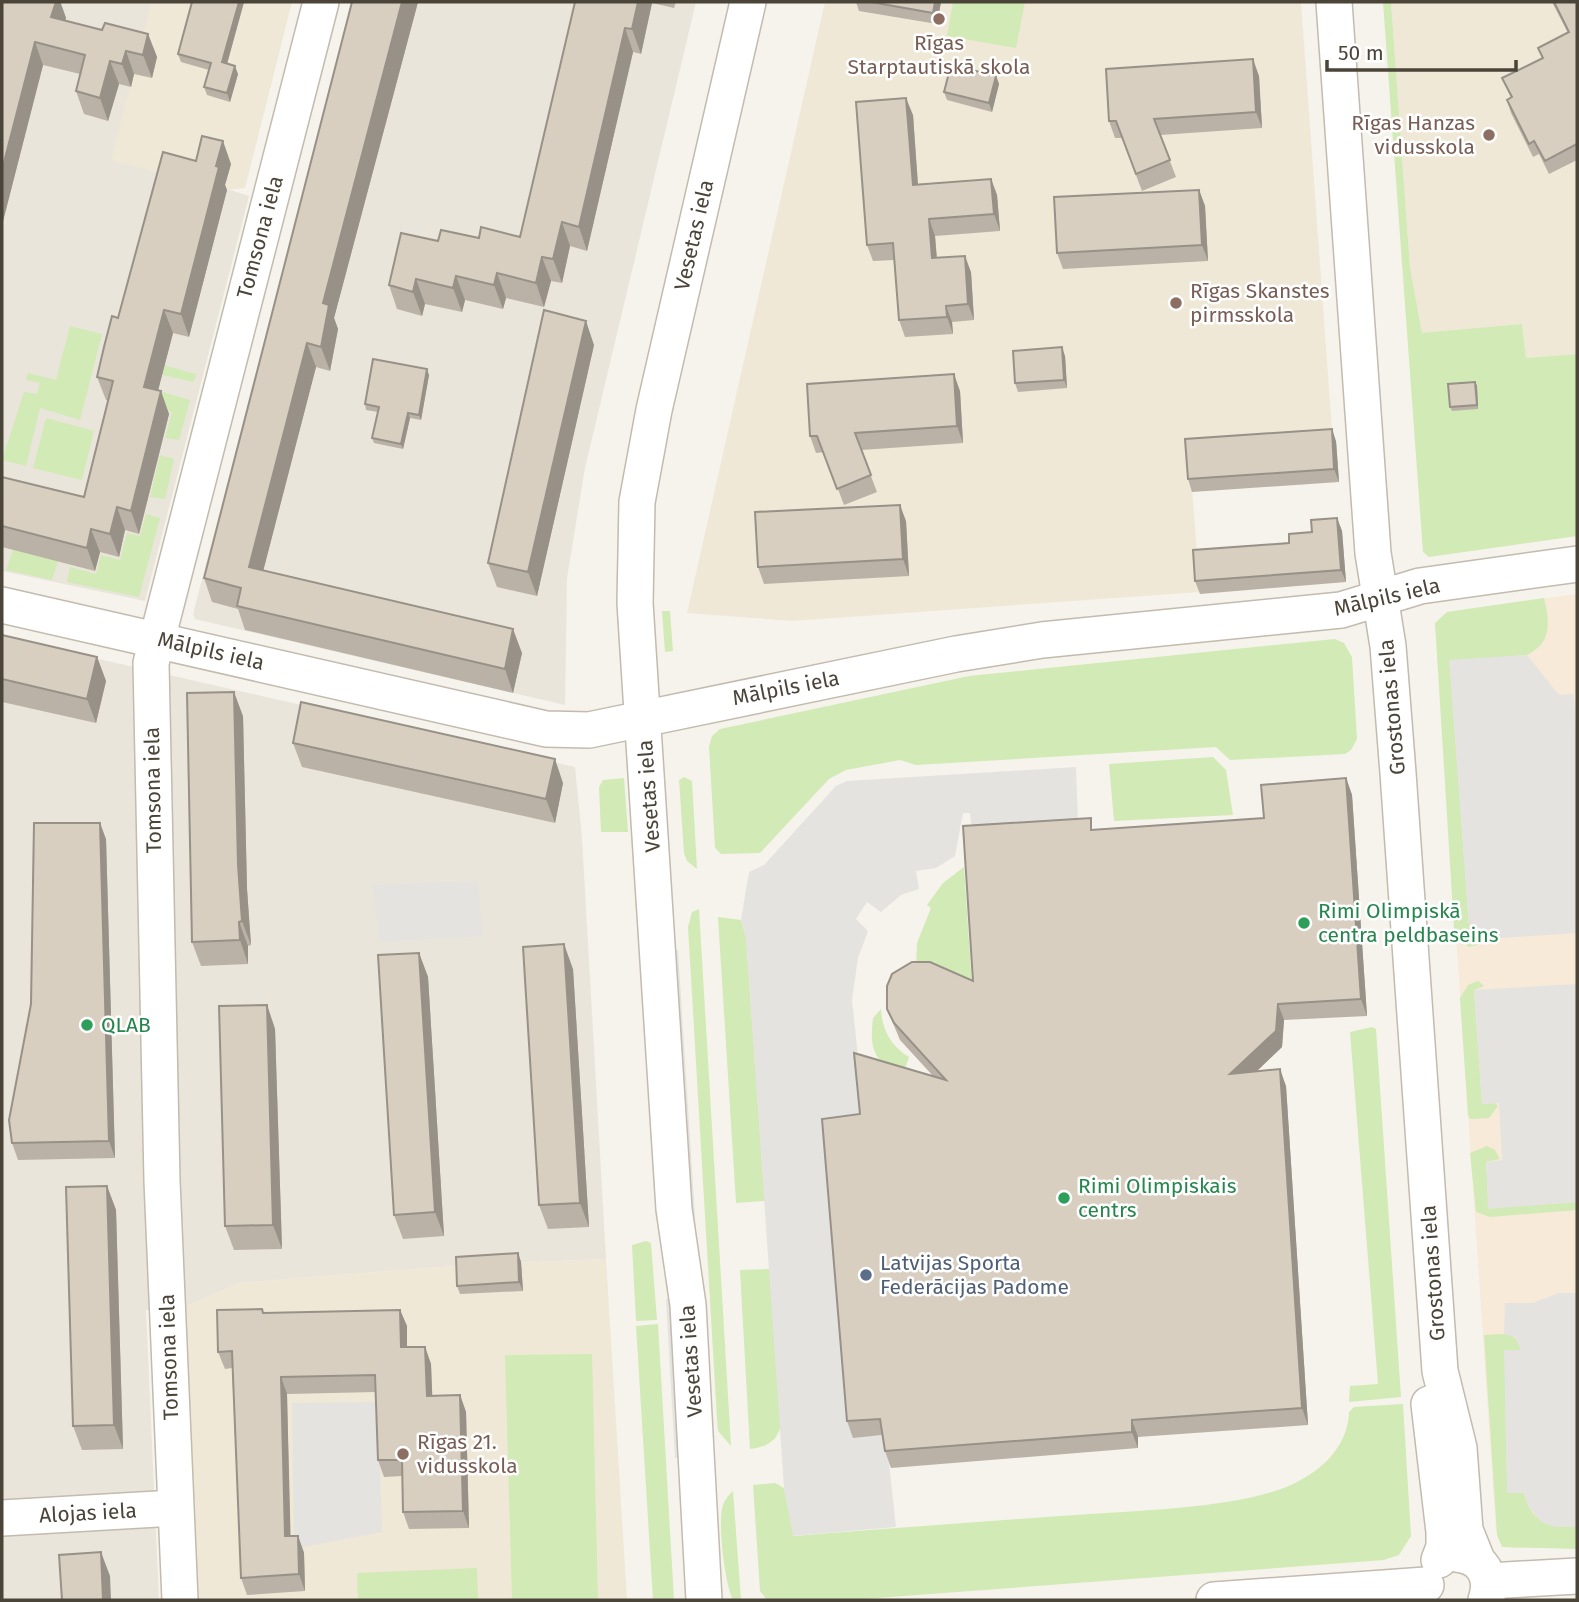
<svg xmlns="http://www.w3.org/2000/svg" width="1579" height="1602" font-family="'Fira Sans',sans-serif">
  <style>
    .residential { fill: #eae5da }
    .commercial { fill: #f7ead8 }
    .education { fill: #efe8d6 }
    .green { fill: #d2eab5 }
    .parking { fill: #e5e3e0 }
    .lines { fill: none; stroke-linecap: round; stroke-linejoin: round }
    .minor-casing { stroke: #c2bbae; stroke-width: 38 }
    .minor { stroke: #fff; stroke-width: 35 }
    .wall { fill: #bab2a6 }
    .shaded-wall { fill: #979187 }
    .building { fill: #d8cfc1; stroke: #979187; stroke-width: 2 }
    .education-dot { fill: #8d6e63; stroke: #fff; stroke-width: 2.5 }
    .leisure-dot { fill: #2e9e5b; stroke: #fff; stroke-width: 2.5 }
    .service-dot { fill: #5c6f8a; stroke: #fff; stroke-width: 2.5 }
    .labels { text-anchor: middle; stroke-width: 5; stroke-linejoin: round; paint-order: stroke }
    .education-label { font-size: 21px; fill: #785e54; stroke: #fff; text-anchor: start }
    .street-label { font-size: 21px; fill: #4b4439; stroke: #fff }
    .leisure-label { font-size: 21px; fill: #27864d; stroke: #fff; text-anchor: start }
    .service-label { font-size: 21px; fill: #4e5e75; stroke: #fff; text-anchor: start }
  </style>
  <rect width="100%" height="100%" fill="#f6f3ec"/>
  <g class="residential">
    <path d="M7,2H152L131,87L227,189L249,196L145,601L2,571V23Z"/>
    <path d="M353,2H696L585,468L567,578L565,705L195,619L193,614Z"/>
    <path d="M2,637L575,767L582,838L606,1259L466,1265L239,1283L183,1308L146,1310L159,1600H2Z"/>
  </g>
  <path class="commercial" d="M1577,594V1548H1513L1503,1545L1496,1530L1435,623L1447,612Z"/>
  <g class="education">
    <path d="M152,2H292L245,188L227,190L111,160Z"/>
    <path d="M825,2H1301L1333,443L1192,489L1200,592L792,621L687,613Z"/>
    <path d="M1391,2H1577V354L1526,358L1522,324L1422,334L1410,268Z"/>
    <path d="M606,1259L627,1600H194L183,1308L239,1283L466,1265Z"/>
  </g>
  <g class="green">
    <path d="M953,2H1025L1016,48L947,36Z"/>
    <path d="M1383,2H1391L1410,268L1422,333L1522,324L1526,358L1577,354V536L1429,557L1423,552Z"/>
    <path d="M70,326L102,334L80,420L40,408L26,466L2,460L24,392L37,394L40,383L26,380L28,373L56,380Z"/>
    <path d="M164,365L196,374L194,382L162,375Z"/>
    <path d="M159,391L190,400L179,440L165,438L172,412L155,408Z"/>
    <path d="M46,418L94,431L82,480L33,468Z"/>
    <path d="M160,455L174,459L165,499L150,497Z"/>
    <path d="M146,514L160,518L139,597L67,582L70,567L96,574L101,555L120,560L127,533L140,536Z"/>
    <path d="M13,550L58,561L52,580L6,570Z"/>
    <path d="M1544,598C1550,622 1552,643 1527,655L1450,661L1470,940H1478L1481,944L1469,947L1456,937L1454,928L1435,623L1447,612Z"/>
    <path d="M662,611H670L673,651L665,652Z"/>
    <path d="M1335,639L1344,643L1352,657L1357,739L1351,750L1345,754L1230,760L1216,747L916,765L900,760L846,770L829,779L760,853L721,854L715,848L709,747L712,736L720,729L969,676Z"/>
    <path d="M1213,757L1226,770L1233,815L1114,821L1109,764Z"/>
    <path d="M684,777L692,781L697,869L687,861L684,853L679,780Z"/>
    <path d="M624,778L628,832H601L599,787L603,780Z"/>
    <path d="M964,867L972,986L916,967L917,943L931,908L927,905L943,883Z"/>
    <path d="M699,909L731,1446L718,1431L717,1419L688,927L692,912Z"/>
    <path d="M718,917L741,920L746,937L765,1201L736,1203Z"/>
    <path d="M1478,981L1484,986L1474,990L1482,1104L1495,1103L1498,1106L1489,1118L1470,1119L1468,1115L1460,998L1468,985Z"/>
    <path d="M881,1009C882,1030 891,1046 909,1057L902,1077C875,1060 869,1052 873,1018Z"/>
    <path d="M1372,1027L1376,1029L1401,1397L1349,1402L1350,1386L1378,1384L1350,1032Z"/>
    <path d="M1487,1146L1495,1150L1500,1159L1486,1162L1489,1208L1577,1202V1210L1490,1217L1476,1212L1470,1153Z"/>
    <path d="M646,1241L651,1243L657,1320L636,1321L632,1245Z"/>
    <path d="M770,1269L781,1425C777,1442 766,1447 750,1449L740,1270Z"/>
    <path d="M658,1324L674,1600H653L636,1326Z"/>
    <path d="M1504,1334C1514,1336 1520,1339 1521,1350H1505C1509,1383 1515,1492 1533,1513C1544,1527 1562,1527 1577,1527V1549L1502,1547L1497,1535L1484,1335Z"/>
    <path d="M592,1354L598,1600H512L505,1355Z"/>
    <path d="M1403,1404L1411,1536L1399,1555L1384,1560L850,1600H767L760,1591L753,1485L775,1483L784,1488L794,1536C893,1528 991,1521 1090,1514C1146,1510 1252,1507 1299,1481C1327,1466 1348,1443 1349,1412L1354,1407Z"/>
    <path d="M733,1491L741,1600H733C725,1584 717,1522 723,1505C725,1499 729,1495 733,1491Z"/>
    <path d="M477,1568L478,1600H358L357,1573Z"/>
  </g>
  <g class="parking">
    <path d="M1527,655L1559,695L1574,694L1577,748V933L1470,940L1449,660Z"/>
    <path d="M1076,767L1078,824L972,831L970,813H963L955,856L936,868L916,871L919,889L901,895L881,912L867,902L856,919L868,931L858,958L852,1000L866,1131L853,1437L886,1435L896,1527L793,1536L784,1488L746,937L741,920L749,872L764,865L836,786L847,781Z"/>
    <path d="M478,881L483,936L379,942L373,885Z"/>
    <path d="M671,950H678L698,1264L691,1265Z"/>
    <path d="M1577,984V1202L1488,1209L1486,1162L1502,1160L1499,1103L1482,1104L1474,990Z"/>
    <path d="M1559,1293H1577V1527H1555L1541,1522L1529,1507L1524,1493H1507L1504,1350H1521L1515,1337L1504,1334L1505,1303H1533Z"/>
    <path d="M666,1299H675L685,1458H675Z"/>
    <path d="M378,1402L382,1532L294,1549L292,1403Z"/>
  </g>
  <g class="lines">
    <defs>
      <g id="minor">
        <path d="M1334,2L1373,553L1388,646L1398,773L1440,1371L1459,1448L1465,1530L1477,1560"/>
        <path d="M2,605L546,729L589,730L956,654L1042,640L1341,610L1420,586L1577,564"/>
        <path d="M1429,1404L1444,1532V1547L1439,1560"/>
        <path d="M2,1518L175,1508"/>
        <path d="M1456,1554C1482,1556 1494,1576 1486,1600"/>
        <path d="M1489,1581L1577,1576"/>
        <path d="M180,1600L162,1181L151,663L321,2"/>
        <path d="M704,1600L688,1305L674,1209L635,603L637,502L654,410L748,2"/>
        <path d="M1214,1600L1426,1585"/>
      </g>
    </defs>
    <use href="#minor" class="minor-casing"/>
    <use href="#minor" class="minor"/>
  </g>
  <g class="wall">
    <path d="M2,2H61V4L66,18L65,21L102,30L148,34L157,57L152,78L134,74L131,87L119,84L108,121L84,114L76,91L80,74L43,65L2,225Z"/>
    <path d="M192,2H244L227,64L238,74L230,102L207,95L204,87L209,70L181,62L178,54Z"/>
    <path d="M352,2H418L334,318L338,329L330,371L316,367L263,571L522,653L513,693L245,630L238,609L212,602L204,578Z"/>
    <path d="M575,2H676L674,8L652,3L641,54L633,52L587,251L570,246L562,283L551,281L544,307L506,298L503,309L465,300L462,312L425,304L422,316L397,309L389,285L438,241L479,238L520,237Z"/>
    <path d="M856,2H941L937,24L859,11Z"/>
    <path d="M1552,2H1577V160L1549,174L1539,154L1533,157L1511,113L1507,100L1511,98L1502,78L1542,58L1538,48L1568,33Z"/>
    <path d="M996,76L999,84L992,112L947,100L944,92Z"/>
    <path d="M1259,76L1262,128L1160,135L1176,177L1142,191L1122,138H1115L1109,121Z"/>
    <path d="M913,115L918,184L991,179L997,195L1000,231L935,236L937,258L971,272L974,320L952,322L953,334L905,337L899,320L894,260L873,261L867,245Z"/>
    <path d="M196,161L231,164L225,185L227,190L189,337L173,333L158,390L169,414L139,534L125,530L119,557L100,552L95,571L2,547V477L84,497L108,401L106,400L97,377L118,318Z"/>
    <path d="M1199,190L1205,206L1208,261L1063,269L1057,253Z"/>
    <path d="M594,345L537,596L497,587L488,563Z"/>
    <path d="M1065,356L1067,388L1018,392L1015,383Z"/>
    <path d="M429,375L421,420L410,418L403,449L374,443L372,438L378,412L366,410L365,404Z"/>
    <path d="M1475,382L1477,386L1478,409L1452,411L1450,407Z"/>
    <path d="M960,391L963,443L861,450L877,492L844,505L824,452L816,453L810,436Z"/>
    <path d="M1336,441L1339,482L1192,492L1188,479Z"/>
    <path d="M1337,518L1342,531L1346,582L1200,594L1195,581L1289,543Z"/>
    <path d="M906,521L909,576L764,584L758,567Z"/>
    <path d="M2,635L97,657L106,681L96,723L2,702Z"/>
    <path d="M243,716L247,889L251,945L248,946V964L201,966L192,942Z"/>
    <path d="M293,743L563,783L555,823L302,767Z"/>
    <path d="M1346,778L1352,795L1367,1016L1284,1020L1282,1047L1256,1072L1286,1086L1308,1425L1138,1437V1448L891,1468L885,1451L882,1435L853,1438L847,1421L860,1114L933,1076L900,1040L887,1009L973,981L1095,830L1264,818Z"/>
    <path d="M106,839L115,1158L18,1160L12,1143Z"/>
    <path d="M419,953L428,977L444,1236L403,1239L394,1215Z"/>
    <path d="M573,969L589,1227L548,1229L539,1205Z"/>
    <path d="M267,1005L275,1029L282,1249L234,1250L225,1226Z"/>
    <path d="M107,1186L116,1210L123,1449L82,1450L73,1426Z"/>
    <path d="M518,1253L521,1262L523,1291L460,1294L457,1286Z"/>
    <path d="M400,1310L407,1326V1347H425L431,1364L432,1396L460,1395L466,1412L469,1528L409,1529L403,1512L402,1476L384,1477L378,1460L376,1392L287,1394L290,1536H298L304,1553L305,1591L247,1595L241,1578L232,1368L225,1369L218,1352L264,1313Z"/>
  </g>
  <g class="shaded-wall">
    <path d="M53,2H61V4L66,18L60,40L51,17Z"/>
    <path d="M239,2H244L225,71L222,62Z"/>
    <path d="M402,2H418L334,318L338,329L330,371L321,347L323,303Z"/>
    <path d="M638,2H652V3L641,54L632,29Z"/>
    <path d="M935,2H941L937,24L933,13Z"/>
    <path d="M625,28L633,52L587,251L579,227Z"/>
    <path d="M148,34L157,57L152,78L143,55Z"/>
    <path d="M35,42L43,65L2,225V170Z"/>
    <path d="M126,51L134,74L131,87L122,64Z"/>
    <path d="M1253,59L1259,76L1262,128L1256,112Z"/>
    <path d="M110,61L119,84L108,121L100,98Z"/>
    <path d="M235,66L238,74L230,102L227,93Z"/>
    <path d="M996,76L999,84L992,112L989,103Z"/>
    <path d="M906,98L913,115L919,201L913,185Z"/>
    <path d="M223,141L231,164L225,185L227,190L189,337L181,314L216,166Z"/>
    <path d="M991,179L997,195L1000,231L994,214Z"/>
    <path d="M1199,190L1205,206L1208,261L1202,245Z"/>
    <path d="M929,219L935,236L938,275L932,258Z"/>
    <path d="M562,222L570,246L562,283L553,259Z"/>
    <path d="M965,256L971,272L974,320L968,304Z"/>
    <path d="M542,257L551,281L544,307L536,283Z"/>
    <path d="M497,273L506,298L503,309L494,285Z"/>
    <path d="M456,276L465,300L462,312L453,288Z"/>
    <path d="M416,279L425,304L422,316L413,292Z"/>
    <path d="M946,306L952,322L953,334L947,317Z"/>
    <path d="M164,310L173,333L153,410L144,387Z"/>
    <path d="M586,321L594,345L537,596L528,572Z"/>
    <path d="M307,343L316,367L258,591L249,567Z"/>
    <path d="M1062,347L1065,356L1067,388L1064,380Z"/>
    <path d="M427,369L429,375L421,420L419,415Z"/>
    <path d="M954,374L960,391L963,443L957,426Z"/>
    <path d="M1475,382L1477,386L1478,409L1477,405Z"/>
    <path d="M161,391L169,414L139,534L131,511Z"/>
    <path d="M408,413L410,418L403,449L401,444Z"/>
    <path d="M1332,429L1336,441L1339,482L1334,469Z"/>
    <path d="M900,505L906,521L909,576L903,559Z"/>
    <path d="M117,507L125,530L119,557L110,534Z"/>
    <path d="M1337,518L1342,531L1346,582L1341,570Z"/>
    <path d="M91,529L100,552L95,571L87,548Z"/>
    <path d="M513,629L522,653L513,693L505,669Z"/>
    <path d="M97,657L106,681L96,723L87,699Z"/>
    <path d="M234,692L243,716L247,889L251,945L242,921L238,865Z"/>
    <path d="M555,759L563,783L555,823L546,799Z"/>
    <path d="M1346,778L1352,795L1367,1016L1361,999Z"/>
    <path d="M100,823L106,839L115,1158L109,1141Z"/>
    <path d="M239,922L248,946V964L240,940Z"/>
    <path d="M564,944L573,969L589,1227L580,1203Z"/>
    <path d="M419,953L428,977L444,1236L435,1212Z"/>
    <path d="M1278,1004L1284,1020L1282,1047L1236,1091L1230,1074Z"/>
    <path d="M267,1005L275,1029L282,1249L273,1225Z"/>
    <path d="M1280,1069L1286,1086L1308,1425L1302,1408Z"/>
    <path d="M107,1186L116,1210L123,1449L114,1425Z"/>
    <path d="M518,1253L521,1262L523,1291L519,1282Z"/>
    <path d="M400,1310L407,1326V1364L401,1347Z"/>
    <path d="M425,1347L431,1364L433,1413L427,1396Z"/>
    <path d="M281,1377L287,1394L291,1553L285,1536Z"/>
    <path d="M460,1395L466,1412L469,1528L463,1511Z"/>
    <path d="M1132,1420L1138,1437V1448L1132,1432Z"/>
    <path d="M298,1536L304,1553L305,1591L299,1574Z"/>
    <path d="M101,1552L110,1576L111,1600H103Z"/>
  </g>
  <g class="building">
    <path d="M2,2H56L51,17L102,30L105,23L148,34L143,55L126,51L122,64L110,61L100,98L76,91L85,55L35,42L2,170Z"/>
    <path d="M192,2H239L222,62L235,66L227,93L204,87L211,63L178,54Z"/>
    <path d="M352,2H402L323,303L329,305L321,347L307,343L249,567L513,629L505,669L237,606L241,588L204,578Z"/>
    <path d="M575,2H638L632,29L625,28L579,227L562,222L553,259L542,257L536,283L497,273L494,285L456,276L453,288L416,279L413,292L389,285L401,233L438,241L441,230L479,238L481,227L520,237Z"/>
    <path d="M871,2H935L933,13Z"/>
    <path d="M1554,2H1577V144L1545,161L1534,141L1529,144L1507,100L1512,97L1502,78L1543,58L1538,48L1569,32Z"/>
    <path d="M1253,59L1256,112L1154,119L1170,160L1136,174L1116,121H1109L1106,69Z"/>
    <path d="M951,65L996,76L989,103L944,92Z"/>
    <path d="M906,98L913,185L991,179L994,214L929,219L932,258L965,256L968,304L946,306L947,317L899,320L893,243L867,245L856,102Z"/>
    <path d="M202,136L223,141L216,166L219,167L181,314L164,310L144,387L161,391L131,511L117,507L110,534L91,529L87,548L2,526V477L84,497L113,381L97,377L104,347L112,316L118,318L163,152L196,161Z"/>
    <path d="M1199,190L1202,245L1057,253L1054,197Z"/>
    <path d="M544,310L586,321L528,572L488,563Z"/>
    <path d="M1062,347L1064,380L1015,383L1013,351Z"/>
    <path d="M373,359L427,369L419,415L408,413L401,444L372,438L379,407L365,404Z"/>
    <path d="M954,374L957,426L855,433L871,475L837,489L817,436H810L807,384Z"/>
    <path d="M1475,382L1477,405L1450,407L1448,384Z"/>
    <path d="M1332,429L1334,469L1188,479L1185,439Z"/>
    <path d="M900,505L903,559L758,567L755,512Z"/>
    <path d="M1337,518L1341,570L1195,581L1193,550L1289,543V534L1312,532L1311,520Z"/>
    <path d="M2,635L97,657L87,699L2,679Z"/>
    <path d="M234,692L238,865L242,921L239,922L240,940L192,942L187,693Z"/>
    <path d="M301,702L555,759L546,799L293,743Z"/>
    <path d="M1346,778L1361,999L1278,1004L1276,1031L1230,1074L1280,1069L1302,1408L1132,1420V1432L885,1451L880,1419L847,1421L822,1119L860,1114L854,1053L946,1080L894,1023L887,1009V986L892,974L912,962H930L973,981L963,826L1091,818V830L1264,818L1261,785Z"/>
    <path d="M34,823H100L109,1141L12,1143L9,1120L31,1004Z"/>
    <path d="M564,944L580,1203L539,1205L523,947Z"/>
    <path d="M419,953L435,1212L394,1215L378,955Z"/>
    <path d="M267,1005L273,1225L225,1226L219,1006Z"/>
    <path d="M107,1186L114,1425L73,1426L66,1187Z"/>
    <path d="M518,1253L519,1282L457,1286L456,1257Z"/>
    <path d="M262,1309L263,1313L400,1310L401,1347H425L427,1396L460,1395L463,1511L403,1512L402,1460H378L375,1375L281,1377L285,1536H298L299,1574L241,1578L232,1351L218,1352L217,1310Z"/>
    <path d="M101,1552L103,1600H62L59,1555Z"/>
  </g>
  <g class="education-dot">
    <circle cx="939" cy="19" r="7"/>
    <circle cx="1489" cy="135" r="7"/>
    <circle cx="1176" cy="303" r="7"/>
    <circle cx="403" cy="1454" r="7"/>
  </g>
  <g class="leisure-dot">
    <circle cx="1304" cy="923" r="7"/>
    <circle cx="87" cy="1025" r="7"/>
    <circle cx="1064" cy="1198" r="7"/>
  </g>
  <circle class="service-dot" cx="866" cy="1275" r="7"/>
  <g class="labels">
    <g class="education-label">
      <text x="939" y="50" text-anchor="middle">Rīgas<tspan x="939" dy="24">Starptautiskā skola</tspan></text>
      <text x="1475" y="130" text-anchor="end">Rīgas Hanzas<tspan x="1475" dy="24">vidusskola</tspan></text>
      <text x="1190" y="298">Rīgas Skanstes<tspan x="1190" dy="24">pirmsskola</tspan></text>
      <text x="417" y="1449">Rīgas 21.<tspan x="417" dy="24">vidusskola</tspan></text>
    </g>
    <g class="street-label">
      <text transform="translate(694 235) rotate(-77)" y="7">Vesetas iela</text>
      <text transform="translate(260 237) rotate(-75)" y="7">Tomsona iela</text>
      <text transform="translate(1387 597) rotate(-13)" y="7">Mālpils iela</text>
      <text transform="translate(211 651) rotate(13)" y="7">Mālpils iela</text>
      <text transform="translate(786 688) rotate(-11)" y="7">Mālpils iela</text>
      <text transform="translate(1392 707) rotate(-95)" y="7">Grostonas iela</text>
      <text transform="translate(153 790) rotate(-91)" y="7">Tomsona iela</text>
      <text transform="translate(649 796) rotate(-94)" y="7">Vesetas iela</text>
      <text transform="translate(1433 1273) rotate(-94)" y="7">Grostonas iela</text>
      <text transform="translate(169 1357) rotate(-92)" y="7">Tomsona iela</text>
      <text transform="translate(691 1361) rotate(-94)" y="7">Vesetas iela</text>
      <text transform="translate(88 1513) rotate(-3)" y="7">Alojas iela</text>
    </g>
    <g class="leisure-label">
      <text x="1318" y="918">Rimi Olimpiskā<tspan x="1318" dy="24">centra peldbaseins</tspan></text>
      <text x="101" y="1032">QLAB</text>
      <text x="1078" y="1193">Rimi Olimpiskais<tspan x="1078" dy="24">centrs</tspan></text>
    </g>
    <g class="service-label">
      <text x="880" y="1270">Latvijas Sporta<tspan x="880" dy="24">Federācijas Padome</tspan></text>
    </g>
  </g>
  <rect width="1579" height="1602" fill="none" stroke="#4b4439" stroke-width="7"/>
  <path d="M1327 60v10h189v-10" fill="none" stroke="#4b4439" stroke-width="3.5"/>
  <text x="1338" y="60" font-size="21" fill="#4b4439" stroke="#ffffff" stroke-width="5" paint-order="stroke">50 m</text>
</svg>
